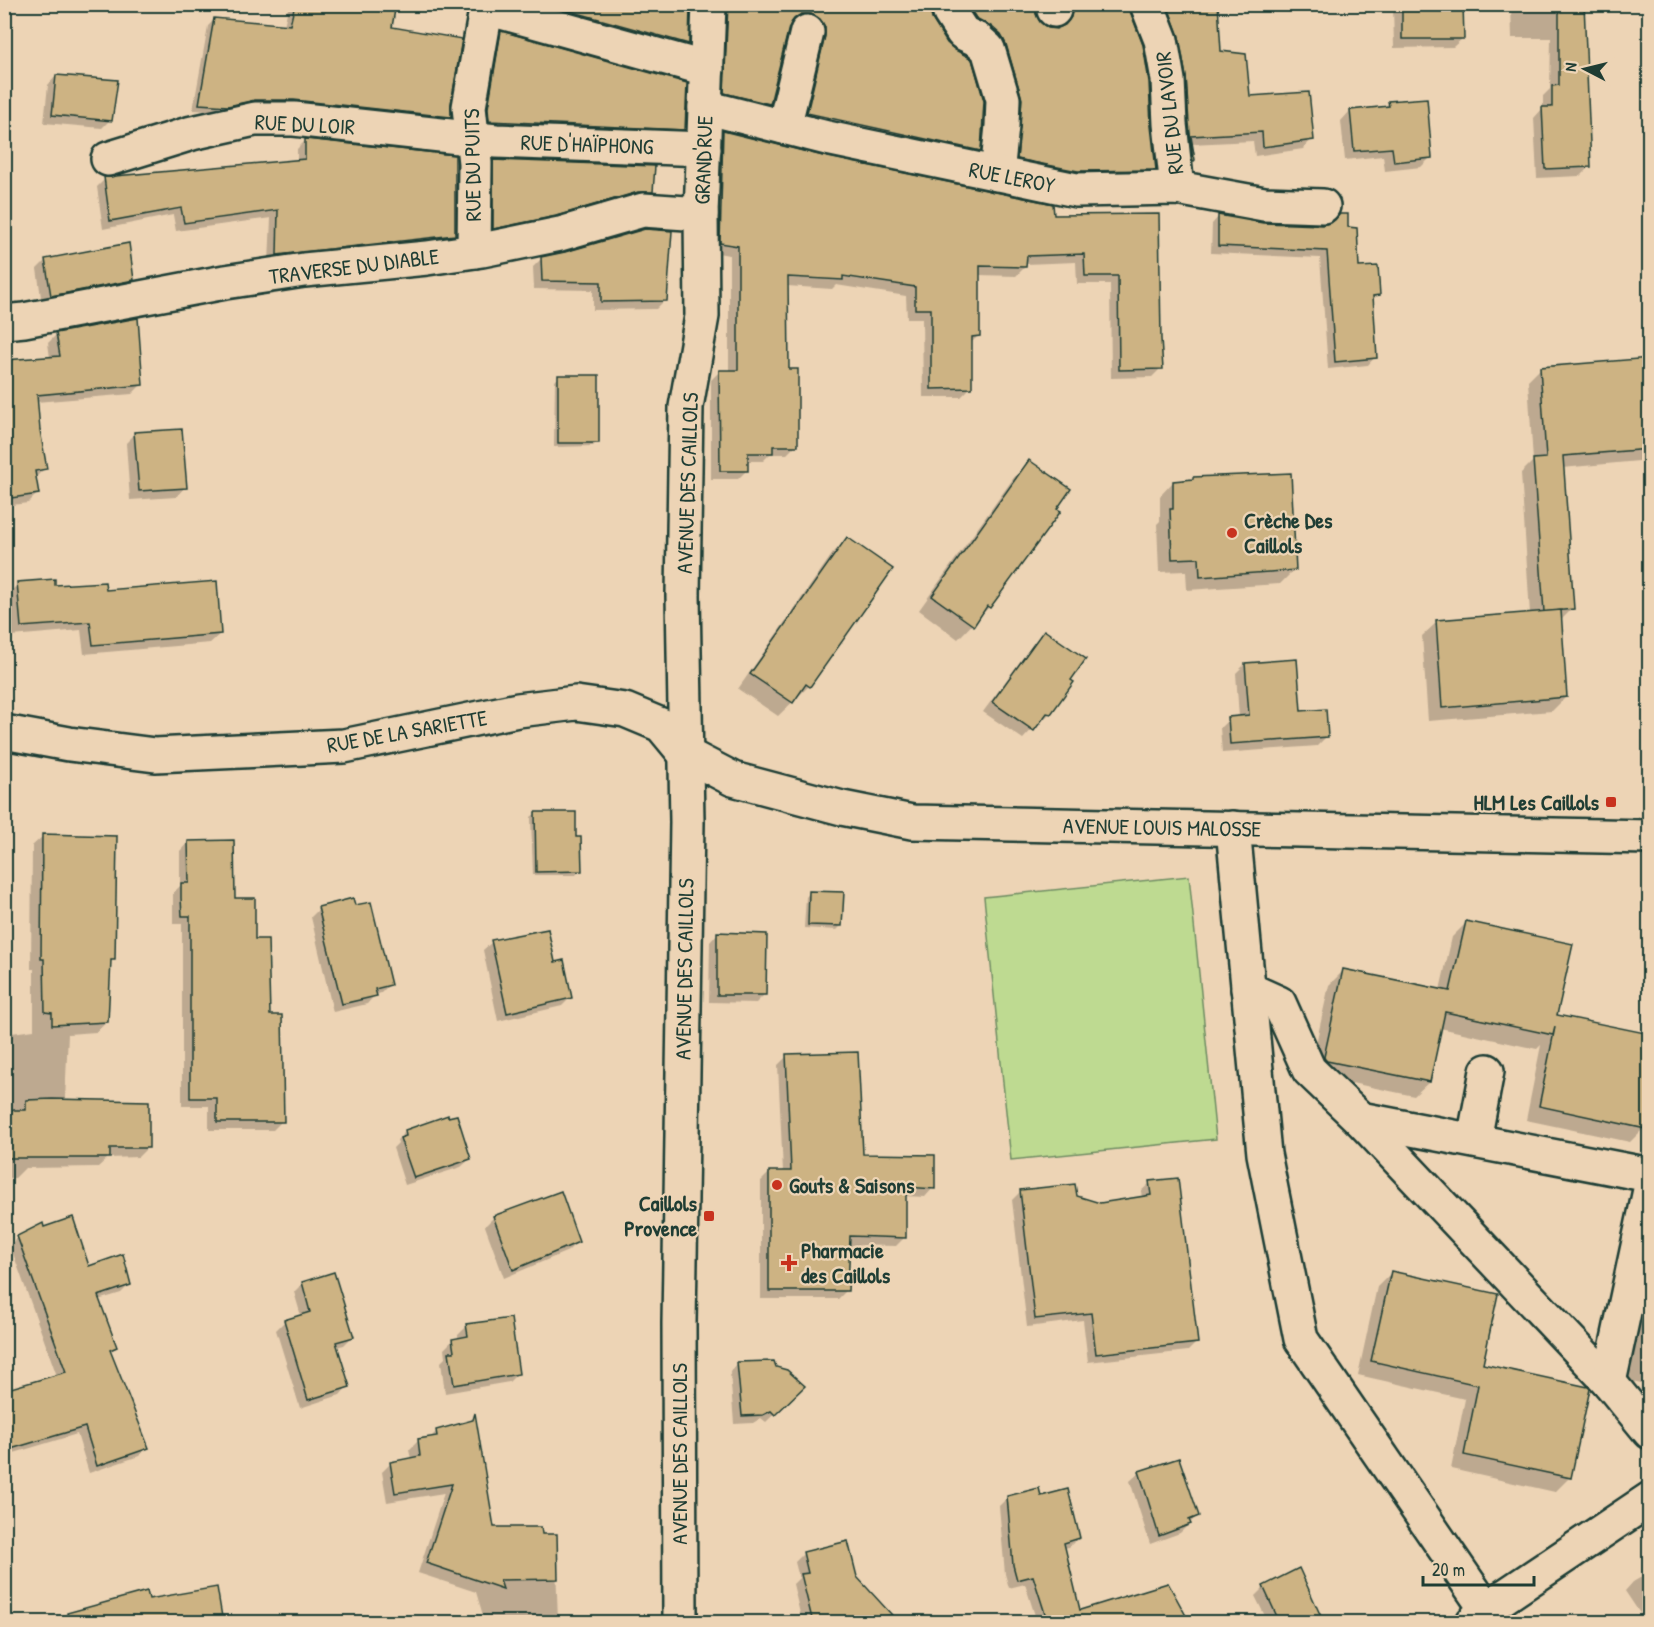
<svg xmlns="http://www.w3.org/2000/svg" width="1654" height="1627" font-family="'Patrick Hand',sans-serif">
  <style>
    .green { fill: #beda91; stroke: #6e8c62; stroke-width: 1.5 }
    .shadow { fill: #0003 }
    .building { fill: #cdb383; stroke: #1f3d34; stroke-width: 1.5 }
    .lines { fill: none; stroke-linecap: round; stroke-linejoin: round }
    .minor-casing { stroke: #1f3d34; stroke-width: 38 }
    .minor { stroke: #edd4b5; stroke-width: 33 }
    .poi-dot { fill: #c8321e; stroke: #edd4b5; stroke-width: 2 }
    .labels { text-anchor: middle; stroke-width: 4.5; stroke-linejoin: round; paint-order: stroke }
    .street-label { font-size: 22px; fill: #1f3d34; stroke: #edd4b5 }
    .poi-label { font-size: 22px; font-weight: bold; fill: #1f3d34; stroke: #edd4b5; text-anchor: start }
  </style>
  <rect width="100%" height="100%" fill="#edd4b5"/>
  <filter id="ink" filterUnits="userSpaceOnUse"><feTurbulence type="fractalNoise" baseFrequency=".0167" numOctaves="2"/><feDisplacementMap in="SourceGraphic" scale="12" xChannelSelector="R" yChannelSelector="G"/><feConvolveMatrix kernelMatrix="1 2 1 2 8 2 1 2 1" color-interpolation-filters="sRGB"/></filter>
  <g filter="url(#ink)">
    <path class="green" d="M1189,876L1216,1139L1011,1160L984,897Z"/>
    <g class="shadow">
      <path d="M289,4H395L391,29L449,104L450,117L443,124L193,110L208,26L215,19L284,26Z"/>
      <path d="M517,4H539L680,44L689,4L687,44L677,54Z"/>
      <path d="M717,4H927L928,10L979,150L970,159L798,122L801,22L789,24L769,103L760,113L716,102Z"/>
      <path d="M954,4H1018L1068,169L1059,178L1009,168L1013,109Z"/>
      <path d="M1065,4H1127L1150,126L1155,169L1145,178L1111,179Z"/>
      <path d="M1154,4H1216L1219,53L1249,98L1312,139L1303,149L1255,156L1253,141L1191,144L1193,160L1184,169Z"/>
      <path d="M1393,4H1462V39L1453,47L1394,48Z"/>
      <path d="M1511,4H1583L1589,167L1580,176L1537,178L1534,118L1543,108V96L1550,89L1551,38H1512Z"/>
      <path d="M502,33L684,129L677,136L483,128L482,115L495,40Z"/>
      <path d="M56,76L110,120L102,128L44,123L48,85Z"/>
      <path d="M1389,103L1431,157L1421,167L1385,171L1383,156L1345,160L1341,121L1350,111L1383,108Z"/>
      <path d="M723,133L1052,216H1158L1161,368L1152,377L1111,378L1110,284H1077L1076,262L1025,264V267L1016,276L978,275V336L970,344V388L961,397H923L922,318H907L906,296L836,285L832,289L787,286V371L796,445L787,454H770L763,461H747V470L738,479H711V380L720,371H729V255L712,252L714,141Z"/>
      <path d="M305,141L454,234L446,243L269,263L271,218L176,231L173,215L103,229L97,187L105,179L297,161V149Z"/>
      <path d="M494,161L652,191L643,199L546,223L486,236V169Z"/>
      <path d="M1219,216L1263,224L1323,226L1332,224L1346,228L1357,269L1378,295L1371,301L1375,357L1368,365L1328,369L1320,258L1211,253L1212,224Z"/>
      <path d="M542,258L665,300L656,309L593,310V290L534,289L533,267Z"/>
      <path d="M46,260L133,280L124,288L42,304L37,269Z"/>
      <path d="M57,334L142,384L132,394L36,402L45,468L36,477L37,494L28,503L4,506V362L50,358L48,343Z"/>
      <path d="M1650,360V460L1562,468L1572,609L1560,621L1566,697L1552,711L1428,721L1422,636L1437,622L1530,614L1521,473L1533,461L1528,381L1541,368Z"/>
      <path d="M559,377L597,442L593,446L554,447L555,381Z"/>
      <path d="M135,434L185,487L176,497L130,500L126,443Z"/>
      <path d="M1029,462L989,607L958,639L919,610L1015,476Z"/>
      <path d="M1173,482L1294,570L1280,584L1187,590L1186,571L1159,572L1157,524L1160,521V496Z"/>
      <path d="M847,539L809,686L778,716L738,689L833,553Z"/>
      <path d="M18,584L104,591L220,634L210,643L84,654L81,630L12,636L9,593Z"/>
      <path d="M1044,632L1069,680L1050,713L1040,723L1039,722L1023,739L983,712L1035,641Z"/>
      <path d="M1245,664L1326,737L1317,746L1222,753L1220,728L1229,719L1239,718L1236,673Z"/>
      <path d="M536,813L574,838L580,870L576,875H533L531,817Z"/>
      <path d="M43,836L113,959L109,963L107,1022L96,1032L68,1034L65,1101L148,1147L138,1157L108,1158L98,1167L25,1168L15,1178H4V1034L34,1030V969H31L32,846Z"/>
      <path d="M188,842L254,941L268,1017L282,1121L273,1130H209V1106H182V924H173V893L180,886V851Z"/>
      <path d="M810,892L841,926L837,930L804,928L806,897Z"/>
      <path d="M319,909L390,984L381,993L375,995L367,1004L333,1012L311,917Z"/>
      <path d="M1466,923L1556,1016L1644,1128L1630,1142L1526,1120L1541,1045L1537,1049L1440,1028L1429,1082L1414,1096L1313,1075L1310,1071L1329,985L1343,971L1440,990L1452,937Z"/>
      <path d="M717,934L764,995L756,1003L709,1002L710,942Z"/>
      <path d="M492,942L554,964L571,997L562,1006L498,1021L483,950Z"/>
      <path d="M787,1056L862,1155L933,1188L925,1197L904,1196V1238L896,1246L848,1245L847,1290L838,1299H761V1181L770,1172H783L778,1065Z"/>
      <path d="M406,1131L470,1159L461,1167L405,1185L393,1148L398,1143L397,1140Z"/>
      <path d="M1150,1183L1197,1342L1188,1351L1088,1362L1083,1320L1027,1327L1012,1200L1020,1192L1075,1197L1100,1204L1142,1198L1141,1191Z"/>
      <path d="M494,1217L577,1242L568,1251L504,1278L485,1226Z"/>
      <path d="M43,1229L88,1267L130,1284L121,1293L98,1300L116,1347L109,1353L147,1448L139,1456L89,1473L77,1434L4,1456V1392L57,1376L10,1245L18,1237Z"/>
      <path d="M1391,1273L1481,1365L1588,1389L1569,1478L1555,1492L1451,1469L1465,1399L1358,1375L1377,1287Z"/>
      <path d="M333,1274L352,1337L344,1345L336,1347L348,1386L340,1395L300,1408L276,1330L285,1321L301,1316L294,1292L302,1284Z"/>
      <path d="M1650,1278V1386L1619,1379L1639,1289Z"/>
      <path d="M467,1326L518,1373L509,1382L445,1393L441,1362L445,1358L444,1349L453,1340L458,1339V1335Z"/>
      <path d="M738,1363L775,1369L803,1386L766,1422L761,1418L753,1423L734,1424L730,1372Z"/>
      <path d="M474,1417L493,1529L541,1535H555L558,1622H485L476,1592L418,1573L444,1493L387,1502L382,1472L391,1463L411,1459L409,1450L418,1441L429,1439L437,1431L467,1423Z"/>
      <path d="M1140,1472L1197,1516L1180,1533L1150,1544L1130,1481Z"/>
      <path d="M1008,1497L1040,1498L1078,1538L1069,1547L1064,1548L1079,1612L1188,1622H1037L1025,1584L1009,1588L1005,1574L999,1506Z"/>
      <path d="M804,1553L856,1578L898,1622H802L793,1584L799,1578L795,1562Z"/>
      <path d="M1298,1570L1323,1622H1268L1255,1596L1263,1588Z"/>
      <path d="M1650,1572V1622H1637L1645,1621L1625,1591L1633,1582Z"/>
    </g>
    <g class="building">
      <path d="M295,4H396L392,27L462,39L451,104V117L294,100H255L228,106L199,104L214,18L290,25Z"/>
      <path d="M545,4H690L689,44Z"/>
      <path d="M728,4H929L932,19L947,43L955,50L972,59L984,101L981,151L807,113L825,36V27L820,19L811,14H801L794,19L789,27L770,104L724,93Z"/>
      <path d="M967,4H1035L1036,14L1040,22L1048,28L1056,29L1065,25L1071,17L1072,4H1129L1130,11L1143,45L1149,82L1151,126L1156,170L1078,171L1017,159L1022,99L1006,44L1001,35L991,26L976,18Z"/>
      <path d="M1167,4H1218L1221,51L1246,54L1250,96L1309,92L1314,140L1263,147L1262,132L1191,136L1195,160L1193,162L1189,123L1186,77L1179,37Z"/>
      <path d="M1402,4H1463L1464,39H1402Z"/>
      <path d="M1559,4H1584L1591,167L1545,169L1542,107H1552V86L1559,85Z"/>
      <path d="M501,31L687,83L685,130L489,121L488,108Z"/>
      <path d="M56,75L118,80L112,121L52,115Z"/>
      <path d="M1427,98L1432,158L1394,162L1392,148L1354,151L1350,110L1389,106L1388,101Z"/>
      <path d="M723,131L823,156L1053,204L1054,215L1159,214L1161,339L1163,369L1119,370L1118,276H1085L1084,254L1027,256L1026,267L980,266V336L972,337V388L931,389V309H915V287L843,276V280L788,277L789,369H798V446H773V453H748V471H720L719,370H738V246L720,243Z"/>
      <path d="M305,139L455,155V235L277,255L278,210L184,223L181,208L110,221L104,177L305,159Z"/>
      <path d="M493,160L655,166L653,192H638L556,216L493,229Z"/>
      <path d="M1340,214H1348V227L1357,228L1359,267L1378,266L1380,295L1373,296L1377,358L1335,362L1327,251L1218,246V215L1263,223L1322,225L1332,222Z"/>
      <path d="M645,229L672,231L667,301L601,302V282L542,281L541,257L565,252Z"/>
      <path d="M129,243L134,280L51,296L45,259Z"/>
      <path d="M138,318L143,385L37,395L40,430L47,469L35,471L39,494L4,499V360L60,356L56,333Z"/>
      <path d="M1650,358V449L1563,456L1574,609L1544,612L1533,459L1546,458L1540,367Z"/>
      <rect x="558" y="375" width="41" height="68"/>
      <path d="M182,429L187,488L139,491L134,432Z"/>
      <path d="M1029,460L1071,489L1057,509L1061,511L990,608L987,606L974,626L932,596Z"/>
      <path d="M1291,473L1296,570L1200,577L1199,558L1172,559L1170,509H1173V481L1193,479V477Z"/>
      <path d="M847,537L893,569L810,687L806,684L793,703L750,674Z"/>
      <path d="M55,579V585L105,582L106,590L217,581L221,634L93,645L90,622L21,627L17,582Z"/>
      <path d="M1561,610L1567,697L1442,708L1436,620Z"/>
      <path d="M1044,630L1086,659L1071,680L1074,682L1051,714L1047,713L1034,731L992,702Z"/>
      <path d="M1297,659L1301,711L1326,709L1328,737L1230,744L1228,717L1249,715L1245,663Z"/>
      <path d="M535,812H576V837H581L582,871L536,872Z"/>
      <path d="M42,834L117,836L115,960H111L108,1022L52,1025V1013L45,1012L44,959H41Z"/>
      <path d="M234,840L235,898H255V939H268L270,1015H282L284,1122H217V1098H190V916H182L181,898V883H189L188,841Z"/>
      <path d="M809,891L844,892L842,926L808,925Z"/>
      <path d="M353,898L355,905L371,902L391,985L375,989L377,996L342,1004L318,907Z"/>
      <path d="M1466,921L1573,944L1557,1015L1650,1034V1112L1646,1129L1539,1106L1555,1027L1553,1035L1445,1012L1430,1082L1327,1061L1325,1059L1324,1057L1343,969L1450,991Z"/>
      <path d="M548,929L555,962L564,960L572,998L507,1013L491,940Z"/>
      <path d="M717,932L767,934L766,995H717Z"/>
      <path d="M858,1052L863,1154L935,1155V1189L906,1187V1238L850,1236L848,1291H769V1171H791L786,1054Z"/>
      <path d="M52,1099L149,1101V1148H110V1158H4V1120H9V1110H26V1100Z"/>
      <path d="M448,1115V1117L457,1115L471,1159L414,1178L400,1138L406,1136L405,1130Z"/>
      <path d="M1178,1178L1198,1343L1096,1354L1091,1313L1035,1319L1020,1190L1075,1184L1077,1196L1100,1203L1151,1195L1149,1181Z"/>
      <path d="M561,1191L579,1242L513,1270L493,1216Z"/>
      <path d="M73,1217L89,1266L123,1254L131,1285L98,1296L117,1347L110,1350L149,1448L97,1466L85,1427L4,1451V1390L66,1372L17,1236L43,1223L44,1227Z"/>
      <path d="M1391,1271L1498,1294L1483,1364L1588,1387L1590,1389L1571,1478L1464,1455L1478,1385L1371,1361Z"/>
      <path d="M334,1272L354,1337L336,1342L350,1387L308,1400L284,1320L310,1312L302,1282Z"/>
      <path d="M511,1318L519,1374L454,1385L449,1352H454L452,1339L468,1336L466,1324Z"/>
      <path d="M774,1361L776,1367L787,1370L805,1386L775,1415L771,1411L763,1415L742,1416L737,1362Z"/>
      <path d="M475,1413L494,1527H541L542,1534H557L558,1579L500,1580L503,1589L426,1563L452,1484L395,1493L390,1462L420,1456L418,1439L437,1436L436,1430L473,1420Z"/>
      <path d="M1179,1458L1199,1516L1189,1520L1191,1524L1159,1536L1139,1471Z"/>
      <path d="M1039,1488L1041,1496L1068,1489L1080,1538L1064,1543L1080,1610L1168,1583L1190,1623H1048L1033,1576L1017,1580L1013,1565L1007,1496Z"/>
      <path d="M848,1541L857,1577L892,1615L861,1623H813L801,1574L808,1573L803,1552Z"/>
      <path d="M1299,1568L1324,1623H1280L1263,1586Z"/>
      <path d="M217,1587L223,1623H69L67,1613L147,1591L149,1599Z"/>
    </g>
    <g class="lines">
      <defs>
        <g id="minor">
          <path d="M947,4L950,13L963,33L978,40L988,49L1003,99L1002,126L997,174"/>
          <path d="M1053,4L1054,10"/>
          <path d="M1147,4L1161,40L1168,80L1170,124L1177,188"/>
          <path d="M487,8L707,69"/>
          <path d="M705,107L827,138L1076,190L1177,188L1264,204L1323,206"/>
          <path d="M784,127L807,32"/>
          <path d="M108,159L192,133L255,119H294L496,141L704,149"/>
          <path d="M474,251L475,163L469,107L487,4"/>
          <path d="M4,322L24,320L225,282L304,270L427,258L482,250L560,234L643,210L701,214"/>
          <path d="M4,732L69,744L155,755L344,746L518,710L576,703L625,710L661,725L685,754L733,779L842,808L912,822L1650,837"/>
          <path d="M1233,828L1264,1154L1301,1339L1486,1609"/>
          <path d="M1248,989L1279,1003L1309,1070L1360,1119L1609,1382L1650,1432"/>
          <path d="M1360,1119L1650,1175"/>
          <path d="M1474,1140L1487,1071"/>
          <path d="M1609,1382L1650,1190"/>
          <path d="M680,1622L679,1323L687,822L683,595L686,407L702,316L701,214L709,4"/>
          <path d="M1473,1622L1486,1609L1650,1499"/>
        </g>
      </defs>
      <use href="#minor" class="minor-casing"/>
      <use href="#minor" class="minor"/>
    </g>
  </g>
  <g class="poi-dot">
    <circle cx="1232" cy="533" r="6"/>
    <rect x="1605" y="796" width="12" height="12" rx="3"/>
    <circle cx="777" cy="1185" r="6"/>
    <rect x="703" y="1210" width="12" height="12" rx="3"/>
    <path d="M786 1254h6v6h6v6h-6v6h-6v-6h-6v-6h6z"/>
  </g>
  <g class="labels">
    <g class="street-label">
      <text transform="translate(1169 113) rotate(-96)" y="8">RUE DU LAVOIR</text>
      <text transform="translate(305 124) rotate(3)" y="8">RUE DU LOIR</text>
      <text transform="translate(587 144) rotate(2)" y="8">RUE D'HAÏPHONG</text>
      <text transform="translate(703 160) rotate(-88)" y="8">GRAND'RUE</text>
      <text transform="translate(472 165) rotate(-91)" y="8">RUE DU PUITS</text>
      <text transform="translate(1012 177) rotate(11)" y="8">RUE LEROY</text>
      <text transform="translate(354 266) rotate(-7)" y="8">TRAVERSE DU DIABLE</text>
      <text transform="translate(687 483) rotate(-88)" y="8">AVENUE DES CAILLOLS</text>
      <text transform="translate(407 731) rotate(-10)" y="8">RUE DE LA SARIETTE</text>
      <text transform="translate(1162 827) rotate(1)" y="8">AVENUE LOUIS MALOSSE</text>
      <text transform="translate(684 969) rotate(-89)" y="8">AVENUE DES CAILLOLS</text>
      <text transform="translate(679 1454) rotate(-90)" y="8">AVENUE DES CAILLOLS</text>
    </g>
    <g class="poi-label">
      <text x="1244" y="528">Crèche Des<tspan x="1244" dy="25">Caillols</tspan></text>
      <text x="1599" y="810" text-anchor="end">HLM Les Caillols</text>
      <text x="789" y="1193">Gouts &amp; Saisons</text>
      <text x="697" y="1211" text-anchor="end">Caillols<tspan x="697" dy="25">Provence</tspan></text>
      <text x="801" y="1258">Pharmacie<tspan x="801" dy="25">des Caillols</tspan></text>
    </g>
  </g>
  <rect width="1654" height="1627" fill="none" stroke="#edd4b5" stroke-width="24"/>
  <rect x="12" y="12" width="1630" height="1603" fill="none" stroke="#1f3d34" stroke-width="2" filter="url(#ink)"/>
  <g transform="translate(1585 69) rotate(277)" stroke="#edd4b5" stroke-width="4.5" paint-order="stroke">
  <path d="M0-4.5L10 22L0 15L-10 22Z" fill="#1f3d34"/>
  <text y="-9" font-size="16" font-weight="bold" text-anchor="middle" fill="#1f3d34">N</text>
  </g>
  <path d="M1423 1576v9h111v-9" fill="none" stroke="#1f3d34" stroke-width="3"/>
  <text x="1432" y="1576" font-size="18" fill="#1f3d34" stroke="#edd4b5" stroke-width="4.5" paint-order="stroke">20 m</text>
</svg>
